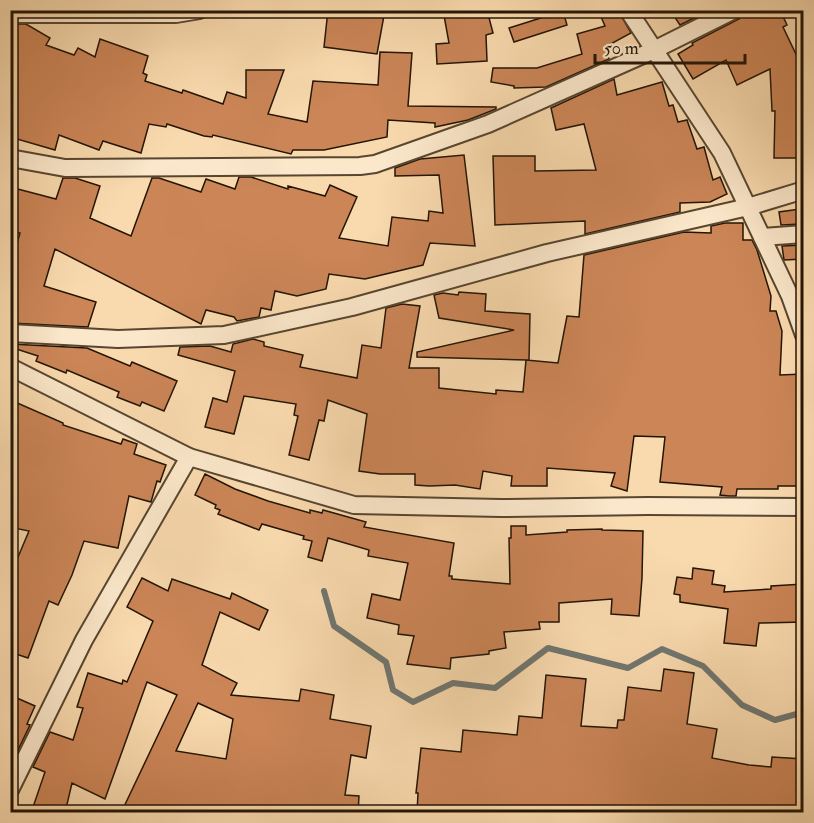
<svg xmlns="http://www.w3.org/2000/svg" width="814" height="823" font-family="'IM FELL Double Pica',serif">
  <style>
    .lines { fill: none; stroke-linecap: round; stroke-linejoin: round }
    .stream { stroke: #707670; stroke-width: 6 }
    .building { fill: #cb8557; stroke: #231506; stroke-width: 1.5; fill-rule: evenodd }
    .minor-casing { stroke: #584630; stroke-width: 20 }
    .minor { stroke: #fbe7ca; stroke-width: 16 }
  </style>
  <rect width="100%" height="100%" fill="#f9daae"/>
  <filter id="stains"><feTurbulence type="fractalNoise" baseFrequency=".00333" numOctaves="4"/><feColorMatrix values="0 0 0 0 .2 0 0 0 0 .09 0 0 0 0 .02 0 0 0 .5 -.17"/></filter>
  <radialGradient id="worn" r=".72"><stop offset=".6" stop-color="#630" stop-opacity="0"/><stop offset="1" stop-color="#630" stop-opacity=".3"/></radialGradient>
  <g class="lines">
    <path class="stream" d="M324,591L334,626L386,662L393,690L413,702L453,683L495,688L548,648L628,668L662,649L703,666L742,705L775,720L804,712"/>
  </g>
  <g class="building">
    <path d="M328,10H385L377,54L324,47Z"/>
    <path d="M443,10H487L493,33L486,35L487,61L437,64L436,44L449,43Z"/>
    <path d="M598,10H618L631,33L605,47L609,59L546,87L514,88V86L491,82L493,68H537L582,54L577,34L605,26Z"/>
    <path d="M670,10H710L680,25Z"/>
    <path d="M744,10H780L787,25L783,27L804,71L802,158H774L775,111H772L770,69L737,85L726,60L693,79L678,54L693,45L692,43L739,19Z"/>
    <path d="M563,11L567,25L514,42L509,28Z"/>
    <path d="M15,24H26L50,38L46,45L74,55L78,48L95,57L100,39L148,56L143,73L147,75L145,81L182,93L183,90L223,104L227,92L246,98V70H284L268,114L307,122L313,81L378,85L380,52L412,53L408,106L496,107V109L468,120L435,127V123L388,120L387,137L324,150H293L291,154L213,135L212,137L204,136L167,124L166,127L149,124L141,153L103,141L99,150L59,135L55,150L10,137V33Z"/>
    <path d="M614,79L617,95L662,82L669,106L673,105L678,122L687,120L697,149L704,147L713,180L720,177L727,194L710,202L680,203V212L585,234V221L495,225L493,156H535V171L596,170L584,124L556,130L551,108Z"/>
    <path d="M464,155L475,246L430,243L423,265L365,279L329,274L326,289L297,296L275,291L271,310L261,308L259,317L237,321L234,317L206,310L201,324L55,249L44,286L96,302L88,327L10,323V267L20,233L10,231V187L56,199L63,178H75L100,186L90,218L131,236L152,178H159L201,192L206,179L235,189L239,177H251L288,189V186L325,196L330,185L357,197L339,238L388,246L392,217L428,221L429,211L443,213L439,175L395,176V168L420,159Z"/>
    <path d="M800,209L802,224L781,225L779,212Z"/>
    <path d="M725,223H743V240H752L757,250L771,296L770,311H776L782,331L780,375L804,374V486H778V489H737L736,496H729L720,495L722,487L660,482L665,437L634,436L627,491L611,486L615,473L547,468V486H511L512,476L483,471L480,489L455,485L429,486L415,485V474H380L359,471L367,414L328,400L324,421L319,420L309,460L289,455L298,416L294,415L296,404L244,396L234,434L205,427L213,398L227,402L235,371L178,355L180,347L210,346L231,352L233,344L253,339L264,342V346L303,355L300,367L357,378L362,345L381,348L386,308L402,304L420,306L409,368H439V388L496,394V390L523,392L526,360L417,357V352L514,330L439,318L434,295L443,293L458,295L459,292L486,294L485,311L530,314L529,360H526L558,363L567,316L579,317L584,255L684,232L711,233V226Z"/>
    <path d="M804,245V259L784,260L782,246Z"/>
    <path d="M10,344L87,348L130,366L132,362L177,381L164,411L142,402L140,406L117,397L119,392L67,370L66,373L36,361L38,356L10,347Z"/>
    <path d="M15,402L63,423V425L121,444L123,439L137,444L134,454L166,465L160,482L157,481L151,502L129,496L118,548L84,541L72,575L58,605L49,601L28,658L10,652V576L29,531L14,528L15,524L10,523V411Z"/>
    <path d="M205,474L235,489L268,501L310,513V510L322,513L323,510L366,522L364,527L454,543L449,576H452V579L510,584L509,538H511V526H526V535L567,532V530L602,529V530L643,531L642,578L639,616L611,614L612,599L559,603V622H539L540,629L504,632L506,648L489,651V654L451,658L450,669L407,664L414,636L398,634L399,625L367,618L372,594L400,600L408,563L368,556L369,550L328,538L322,561L308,557L312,541L303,539L304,536L262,524L259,530L218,514L220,510L215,508L216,505L195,495Z"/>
    <path d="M693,568L714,571L712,584L725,586L724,592L771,589V586L804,584V622L759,623L756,646L724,643L728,609L680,602V595L674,594L677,577L692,579Z"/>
    <path d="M142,578L168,591L172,579L230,599L232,593L268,610L259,630L220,612L202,665L237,683L231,695L299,701L301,689L334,695L330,719L371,726L366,758L351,755L345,795L359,796L358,813H121L177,695L147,682L105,799L72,783L65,813H31L45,772L33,767L50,732L73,740L83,708L77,707L88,673L122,684L123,680L127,682L153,621L127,607ZM198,703L233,719L226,759L176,751Z"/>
    <path d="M664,669L694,673L687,724L717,729L712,758L749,765L771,767L772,757L804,759V813H674V810L641,807L640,813H417L418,793H416L421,748L461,752L463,730L517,735L519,716L542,718L546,675L586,679L581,726L617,728L618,720H624L628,687L661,691Z"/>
    <path d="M10,695L35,706L27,724L30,725L18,750L15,749L10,760Z"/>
  </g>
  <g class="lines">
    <defs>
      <g id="minor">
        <path d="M628,10L722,153L790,296L804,335"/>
        <path d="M10,14H176L200,10"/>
        <path d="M10,158L65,168L360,166L375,164L488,124L654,50L734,10"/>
        <path d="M762,237L804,234"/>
        <path d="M10,333L118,339L224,335L352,307L547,253L748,207L804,190"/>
        <path d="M10,367L189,457L354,505L501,508L648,506L804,507"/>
        <path d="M10,790L84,640L189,457"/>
      </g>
    </defs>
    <use href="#minor" class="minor-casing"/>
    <use href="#minor" class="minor"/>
  </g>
  <rect width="814" height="823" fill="none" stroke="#f9daae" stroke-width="36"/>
  <rect x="12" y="12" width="790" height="799" fill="none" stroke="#231506" stroke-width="3"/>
  <rect x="18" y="18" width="778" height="787" fill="none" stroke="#231506" stroke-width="1.5"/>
  <path d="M595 54v9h150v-9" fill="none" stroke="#231506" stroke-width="3"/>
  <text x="604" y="54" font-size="18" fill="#231506" stroke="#fbe7ca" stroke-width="4.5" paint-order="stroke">50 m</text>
  <rect width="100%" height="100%" filter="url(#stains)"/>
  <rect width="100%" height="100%" fill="url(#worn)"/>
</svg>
